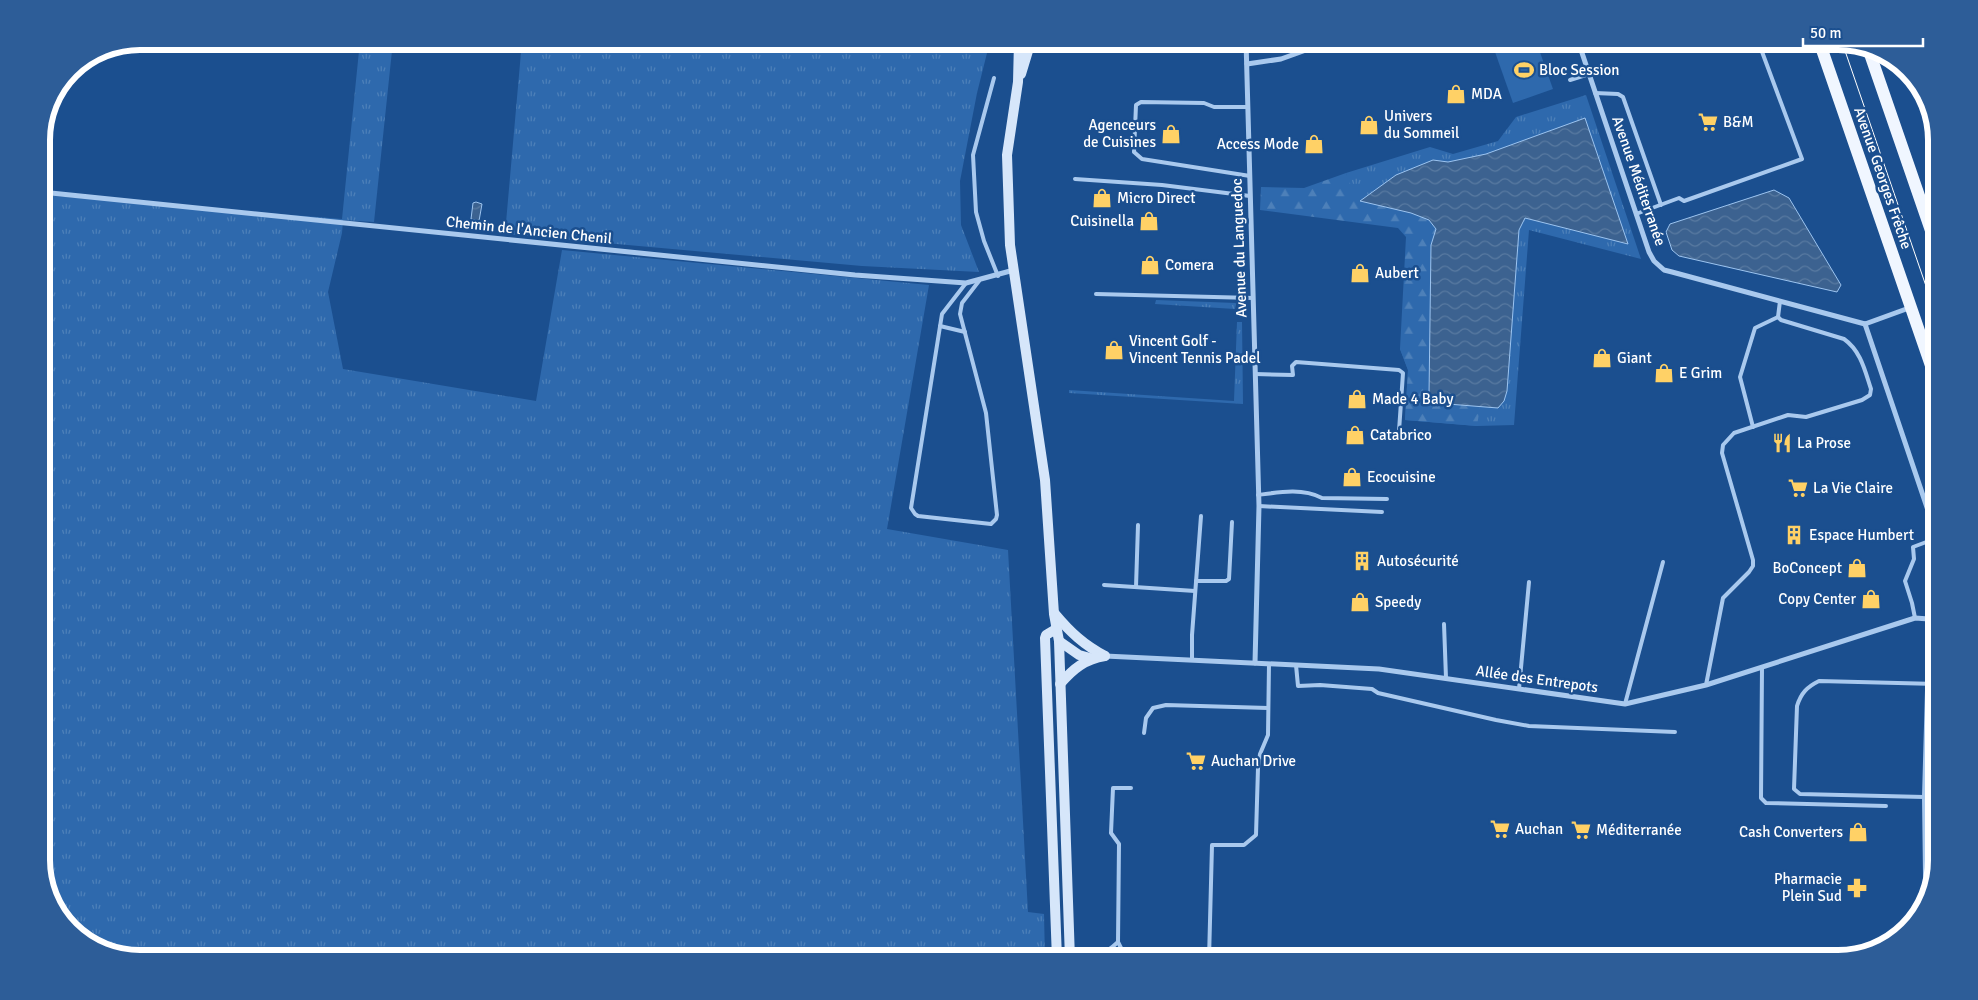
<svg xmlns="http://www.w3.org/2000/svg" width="1978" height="1000" font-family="Signika,sans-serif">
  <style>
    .grass { fill: url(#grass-tufts) }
    .forest { fill: url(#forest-firs) }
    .park { fill: #2e69ad }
    .water { fill: url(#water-waves); stroke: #9cc4f0 }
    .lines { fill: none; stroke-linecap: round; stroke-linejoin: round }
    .lane { stroke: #a9c9ee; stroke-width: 4 }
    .street { stroke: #a9c9ee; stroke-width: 5 }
    .secondary { stroke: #d6e6fa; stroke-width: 10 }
    .primary { stroke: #f0f6ff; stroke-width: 12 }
    .tram { stroke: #fff; stroke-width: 1 }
    .labels { text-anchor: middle; stroke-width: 5; stroke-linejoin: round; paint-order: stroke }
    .poi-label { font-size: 15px; fill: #fff; stroke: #1b4f8f; text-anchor: start }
    .street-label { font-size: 15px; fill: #fff; stroke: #1b4f8f }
    .rim { fill: none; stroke: #fff; stroke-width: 6 }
  </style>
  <defs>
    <pattern id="grass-tufts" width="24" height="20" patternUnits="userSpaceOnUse" patternTransform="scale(1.25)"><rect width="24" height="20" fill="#2e69ad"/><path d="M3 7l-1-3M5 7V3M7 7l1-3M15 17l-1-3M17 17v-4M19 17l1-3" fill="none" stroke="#4d80b9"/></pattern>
    <pattern id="forest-firs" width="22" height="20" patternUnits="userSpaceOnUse" patternTransform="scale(1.25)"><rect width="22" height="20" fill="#2e69ad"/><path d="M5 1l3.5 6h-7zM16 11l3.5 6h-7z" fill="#4d80b9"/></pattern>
    <pattern id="water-waves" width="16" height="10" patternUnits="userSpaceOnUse" patternTransform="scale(1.25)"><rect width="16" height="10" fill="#3c6290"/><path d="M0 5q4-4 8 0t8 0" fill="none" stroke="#597aa1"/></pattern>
  </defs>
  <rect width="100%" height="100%" fill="#1b4f8f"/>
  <g class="grass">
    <path d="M360,41H393L374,222L343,220L342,233L328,292L343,369L536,401L562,250L929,285L887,529L1008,550L1028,912L1044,914L1045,959H140L97,949L58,915L41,867V195L342,219Z"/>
    <path d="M522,41H990L977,93L960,181L961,225L979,272L862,266L505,234Z"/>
    <path d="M1586,95L1641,259L1529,230L1514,425L1477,426L1405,420L1408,370L1400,349L1515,226L1582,126L1419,207L1351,197L1346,173L1430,147L1453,154L1498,141L1516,117Z"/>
    <path d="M1156,300L1236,303L1235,309L1155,304Z"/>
    <path d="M1237,322H1242L1243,404L1069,393V390L1234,401Z"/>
  </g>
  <path class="forest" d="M1346,173L1355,196L1407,203L1434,211L1481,400L1477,426L1405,420L1408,370L1400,349L1406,237L1398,228L1260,210L1261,187L1304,188Z"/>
  <path class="park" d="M1524,41H1536L1553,89L1513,103L1495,52Z"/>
  <g class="water">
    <path d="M1585,118L1628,244L1525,218L1519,230L1507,391L1504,401L1498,408L1435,403L1429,395L1431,245L1436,229L1429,220L1411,213L1360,201L1396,175L1433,160L1448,162L1486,154Z"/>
    <path d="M1774,190L1789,198L1841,285L1837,292L1679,256L1672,250L1666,232L1670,224Z"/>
    <path d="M476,202L482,204L479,221L471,219L473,203Z"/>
  </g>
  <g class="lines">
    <g class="lane">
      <path d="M1580,49L1601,41"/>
      <path d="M994,78L973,155L976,212L984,241L998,276"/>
      <path d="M1570,80L1589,74"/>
      <path d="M1595,93L1618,94L1623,97L1661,205"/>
      <path d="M1248,107H1214L1204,103L1141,102L1136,105L1134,152L1142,159L1250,176"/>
      <path d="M1075,179L1162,185L1250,196"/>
      <path d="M1636,214L1679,198L1684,201L1802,159L1758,41"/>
      <path d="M966,283L942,314L911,508L915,514L918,516L991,524L996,519L997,515L986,413L960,314L962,303L979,281"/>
      <path d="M1096,294L1253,298"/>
      <path d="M940,326L965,332"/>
      <path d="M1255,374L1293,375L1292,366L1296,362L1399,370L1403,373L1399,431"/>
      <path d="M1753,427L1740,377L1755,328L1778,317"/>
      <path d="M1258,495C1280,492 1302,488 1322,498L1387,499"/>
      <path d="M1259,506L1382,512"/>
      <path d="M1196,581H1226L1229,579L1232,522"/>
      <path d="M1104,585L1195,591"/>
      <path d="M1136,587L1138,525"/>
      <path d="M1915,618L1912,603L1905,581L1914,559L1913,547L1937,538"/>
      <path d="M1444,624L1446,678"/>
      <path d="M1192,660V635L1201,516"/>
      <path d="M1296,665L1298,686L1320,685L1372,689L1378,693L1496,720L1529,726L1675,732"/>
      <path d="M1762,667L1761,798L1766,803L1886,806"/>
      <path d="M1706,685L1723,598L1749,572L1753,566V560L1722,453L1723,445L1734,433L1788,415L1806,417L1862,400L1870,395L1871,389C1865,371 1861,351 1844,339L1781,320L1778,317L1780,301"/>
      <path d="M1519,689L1529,582"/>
      <path d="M1625,704L1663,562"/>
      <path d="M1144,733L1146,718L1153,708L1166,705L1268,708"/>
      <path d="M1924,797L1800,794L1794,789L1797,706C1801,693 1807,687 1819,681L1937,684"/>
      <path d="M1927,901L1925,875L1924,797L1929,619"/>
      <path d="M1073,959C1095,958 1102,957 1118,942"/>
      <path d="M1123,959L1124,954L1118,942L1119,844L1111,833L1113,788H1131"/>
      <path d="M1209,959L1212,845H1244L1256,835L1258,768L1260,754L1268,735L1269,664"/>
    </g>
    <g class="street">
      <path d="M1246,41L1259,506L1255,663"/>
      <path d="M1578,41L1649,252L1654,261L1664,270L1672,272L1865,324"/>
      <path d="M1247,64L1281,59L1331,41"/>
      <path d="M41,192L855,275L966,283L1014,270"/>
      <path d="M1865,324L1937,537"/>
      <path d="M1865,324L1909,308"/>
      <path d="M1105,656L1379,669L1625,704L1706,685L1915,618L1929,619L1937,596"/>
    </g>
    <g class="secondary">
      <path d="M1019,41L1018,82L1007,155L1010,245L1045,480L1054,614L1059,641L1070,959"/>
      <path d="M1021,74L1031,41"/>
      <path d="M1055,614C1070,632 1084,645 1105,656"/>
      <path d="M1056,629L1046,635L1045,638L1057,959"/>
      <path d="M1059,641L1079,655L1090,658"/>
      <path d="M1060,684C1073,669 1085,659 1105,656"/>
    </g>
    <g class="primary">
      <path d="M1819,41L1937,383"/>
      <path d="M1868,48L1937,248"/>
    </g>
    <path class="tram" d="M1842,42L1937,318"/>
  </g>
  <defs>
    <symbol id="stadium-bare" viewBox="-9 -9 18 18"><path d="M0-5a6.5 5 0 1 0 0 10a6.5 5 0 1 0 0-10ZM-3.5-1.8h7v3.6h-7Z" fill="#ffd166" stroke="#1b4f8f" stroke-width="2.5" paint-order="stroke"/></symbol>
    <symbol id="shop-bare" viewBox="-9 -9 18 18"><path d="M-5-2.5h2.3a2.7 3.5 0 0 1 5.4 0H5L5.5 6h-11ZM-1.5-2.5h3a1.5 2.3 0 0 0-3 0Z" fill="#ffd166" stroke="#1b4f8f" stroke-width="2.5" paint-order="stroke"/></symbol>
    <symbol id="supermarket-bare" viewBox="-9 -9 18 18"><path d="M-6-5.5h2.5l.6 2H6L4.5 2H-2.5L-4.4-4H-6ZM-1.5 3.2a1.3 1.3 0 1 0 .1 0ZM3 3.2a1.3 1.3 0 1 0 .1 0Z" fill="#ffd166" stroke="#1b4f8f" stroke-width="2.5" paint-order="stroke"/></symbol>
    <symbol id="restaurant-bare" viewBox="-9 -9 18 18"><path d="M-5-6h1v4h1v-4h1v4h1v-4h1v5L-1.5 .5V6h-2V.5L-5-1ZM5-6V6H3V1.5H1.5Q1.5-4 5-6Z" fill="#ffd166" stroke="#1b4f8f" stroke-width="2.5" paint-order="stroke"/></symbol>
    <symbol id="building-bare" viewBox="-9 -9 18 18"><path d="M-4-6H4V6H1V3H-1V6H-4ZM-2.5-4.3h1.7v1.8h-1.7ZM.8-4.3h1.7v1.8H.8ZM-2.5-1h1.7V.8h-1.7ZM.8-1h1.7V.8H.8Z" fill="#ffd166" stroke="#1b4f8f" stroke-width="2.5" paint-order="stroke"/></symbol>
    <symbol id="pharmacy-bare" viewBox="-9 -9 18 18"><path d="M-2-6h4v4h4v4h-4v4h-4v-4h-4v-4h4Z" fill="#ffd166" stroke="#1b4f8f" stroke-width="2.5" paint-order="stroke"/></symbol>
  </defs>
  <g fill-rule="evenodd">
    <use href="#stadium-bare" x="1510" y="56" width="28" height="28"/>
    <use href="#shop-bare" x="1442" y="80" width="28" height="28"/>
    <use href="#supermarket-bare" x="1694" y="108" width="28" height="28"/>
    <use href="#shop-bare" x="1355" y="111" width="28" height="28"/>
    <use href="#shop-bare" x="1157" y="120" width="28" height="28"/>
    <use href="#shop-bare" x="1300" y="130" width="28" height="28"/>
    <use href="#shop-bare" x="1088" y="184" width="28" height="28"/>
    <use href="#shop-bare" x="1135" y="207" width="28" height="28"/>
    <use href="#shop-bare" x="1136" y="251" width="28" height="28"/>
    <use href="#shop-bare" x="1346" y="259" width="28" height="28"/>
    <use href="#shop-bare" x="1100" y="336" width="28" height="28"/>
    <use href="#shop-bare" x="1588" y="344" width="28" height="28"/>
    <use href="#shop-bare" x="1650" y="359" width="28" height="28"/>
    <use href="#shop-bare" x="1343" y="385" width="28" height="28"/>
    <use href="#shop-bare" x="1341" y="421" width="28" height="28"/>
    <use href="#restaurant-bare" x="1768" y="429" width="28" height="28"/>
    <use href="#shop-bare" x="1338" y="463" width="28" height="28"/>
    <use href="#supermarket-bare" x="1784" y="474" width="28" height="28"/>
    <use href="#building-bare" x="1780" y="521" width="28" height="28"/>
    <use href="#building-bare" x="1348" y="547" width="28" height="28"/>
    <use href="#shop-bare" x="1843" y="554" width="28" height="28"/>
    <use href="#shop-bare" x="1857" y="585" width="28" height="28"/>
    <use href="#shop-bare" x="1346" y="588" width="28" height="28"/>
    <use href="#supermarket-bare" x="1182" y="747" width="28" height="28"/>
    <use href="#supermarket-bare" x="1486" y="815" width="28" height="28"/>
    <use href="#supermarket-bare" x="1567" y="816" width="28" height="28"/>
    <use href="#shop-bare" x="1844" y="818" width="28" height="28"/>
    <use href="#pharmacy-bare" x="1843" y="874" width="28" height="28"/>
  </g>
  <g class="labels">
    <g class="poi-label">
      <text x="1539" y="75">Bloc Session</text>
      <text x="1471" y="99">MDA</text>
      <text x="1384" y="121">Univers<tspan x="1384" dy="17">du Sommeil</tspan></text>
      <text x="1723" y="127">B&amp;M</text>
      <text x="1156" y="130" text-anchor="end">Agenceurs<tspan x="1156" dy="17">de Cuisines</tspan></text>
      <text x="1299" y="149" text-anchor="end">Access Mode</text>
      <text x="1117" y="203">Micro Direct</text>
      <text x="1134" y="226" text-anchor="end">Cuisinella</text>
      <text x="1165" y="270">Comera</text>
      <text x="1375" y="278">Aubert</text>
      <text x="1129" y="346">Vincent Golf -<tspan x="1129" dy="17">Vincent Tennis Padel</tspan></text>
      <text x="1617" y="363">Giant</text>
      <text x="1679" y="378">E Grim</text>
      <text x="1372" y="404">Made 4 Baby</text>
      <text x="1370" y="440">Catabrico</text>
      <text x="1797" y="448">La Prose</text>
      <text x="1367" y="482">Ecocuisine</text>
      <text x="1813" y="493">La Vie Claire</text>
      <text x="1809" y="540">Espace Humbert</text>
      <text x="1377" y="566">Autosécurité</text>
      <text x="1842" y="573" text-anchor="end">BoConcept</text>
      <text x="1856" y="604" text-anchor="end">Copy Center</text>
      <text x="1375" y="607">Speedy</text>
      <text x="1211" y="766">Auchan Drive</text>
      <text x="1515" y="834">Auchan</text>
      <text x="1596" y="835">Méditerranée</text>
      <text x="1843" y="837" text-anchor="end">Cash Converters</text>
      <text x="1842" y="884" text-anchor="end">Pharmacie<tspan x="1842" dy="17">Plein Sud</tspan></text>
    </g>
    <g class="street-label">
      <text transform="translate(1883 178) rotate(71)" y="5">Avenue Georges Frêche</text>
      <text transform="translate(1639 181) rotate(71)" y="5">Avenue Méditerranée</text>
      <text transform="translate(529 230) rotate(6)" y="5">Chemin de l'Ancien Chenil</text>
      <text transform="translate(1239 248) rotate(-92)" y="5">Avenue du Languedoc</text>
      <text transform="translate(1537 679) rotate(8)" y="5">Allée des Entrepots</text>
    </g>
  </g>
  <path d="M0 0H1978V1000H0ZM140 50H1838A90 90 0 0 1 1928 140V860A90 90 0 0 1 1838 950H140A90 90 0 0 1 50 860V140A90 90 0 0 1 140 50Z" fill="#2d5d98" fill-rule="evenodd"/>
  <path class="rim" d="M140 50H1838A90 90 0 0 1 1928 140V860A90 90 0 0 1 1838 950H140A90 90 0 0 1 50 860V140A90 90 0 0 1 140 50Z"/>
  <path d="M1803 38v8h120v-8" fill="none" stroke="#ffffff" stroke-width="2.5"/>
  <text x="1810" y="38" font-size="15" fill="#ffffff" stroke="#1b4f8f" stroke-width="4" paint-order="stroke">50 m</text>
</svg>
